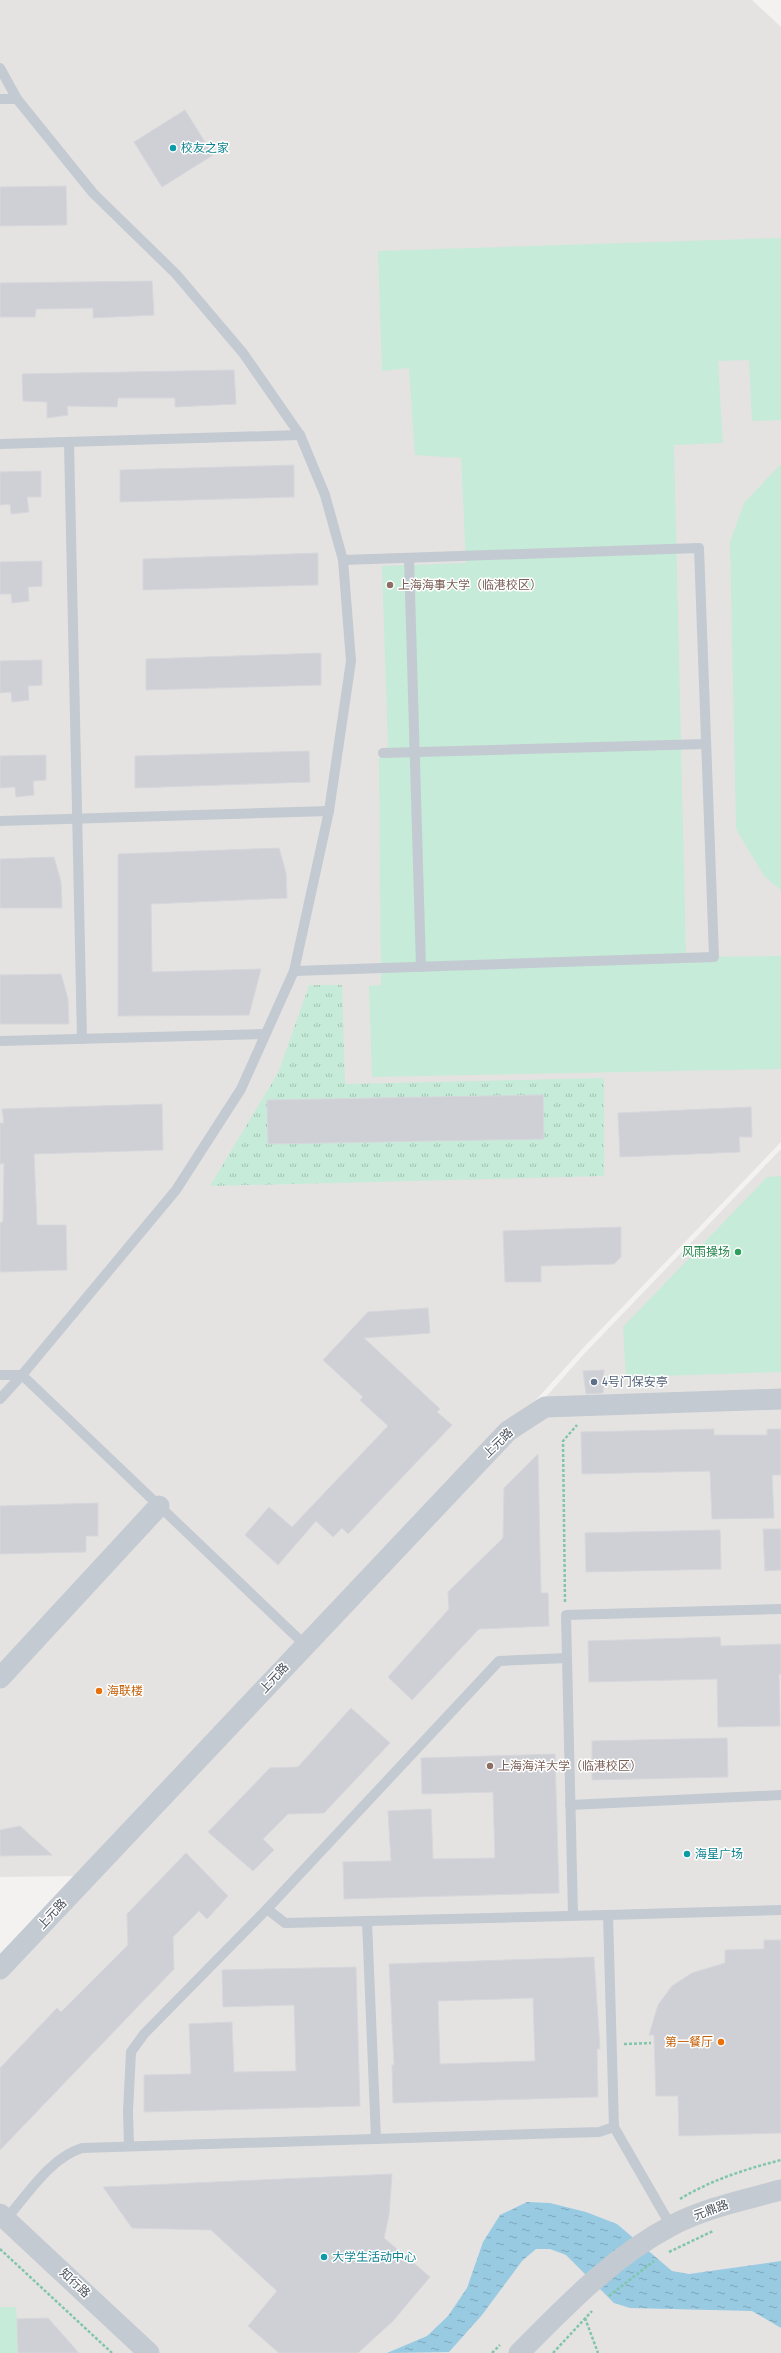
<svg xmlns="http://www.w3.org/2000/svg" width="781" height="2353" font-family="'Fira Sans Condensed','Noto Sans SC',sans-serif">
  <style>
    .education { fill: #e4e3e2 }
    .grass { fill: url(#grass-tufts) }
    .pitch { fill: #c6ebd8 }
    .water { fill: url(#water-ripples) }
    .building { fill: #cfd0d5; stroke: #d6d7dc; fill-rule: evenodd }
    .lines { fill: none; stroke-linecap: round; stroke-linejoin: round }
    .path { stroke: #81c5ac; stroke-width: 2.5; stroke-dasharray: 3 2; stroke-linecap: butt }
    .lane { stroke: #c4cad1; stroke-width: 10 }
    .street { stroke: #c4cad1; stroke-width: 21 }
    .culture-dot { fill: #0f9aa8; stroke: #fff; stroke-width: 1.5 }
    .education-dot { fill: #8d6e63; stroke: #fff; stroke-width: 1.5 }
    .leisure-dot { fill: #2e9e5b; stroke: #fff; stroke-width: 1.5 }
    .service-dot { fill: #5c6f8a; stroke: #fff; stroke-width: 1.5 }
    .food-dot { fill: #e8710a; stroke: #fff; stroke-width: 1.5 }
    .labels { text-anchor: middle; stroke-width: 3; stroke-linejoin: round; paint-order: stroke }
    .culture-label { font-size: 12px; fill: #0d838f; stroke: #fff; text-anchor: start }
    .education-label { font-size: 12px; fill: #785e54; stroke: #fff; text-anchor: start }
    .leisure-label { font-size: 12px; fill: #27864d; stroke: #fff; text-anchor: end }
    .service-label { font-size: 12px; fill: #4e5e75; stroke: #fff; text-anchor: start }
    .street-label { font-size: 12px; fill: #4b525c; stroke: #fff }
    .food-label { font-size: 12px; fill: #c56008; stroke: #fff; text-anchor: start }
  </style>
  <defs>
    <pattern id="grass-tufts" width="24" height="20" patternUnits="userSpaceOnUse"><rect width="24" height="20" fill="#c6ebd8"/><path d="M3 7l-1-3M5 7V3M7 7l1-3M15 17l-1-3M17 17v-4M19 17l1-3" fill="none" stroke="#a3c1b2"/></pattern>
    <pattern id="water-ripples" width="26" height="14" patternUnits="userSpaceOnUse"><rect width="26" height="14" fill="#98cae2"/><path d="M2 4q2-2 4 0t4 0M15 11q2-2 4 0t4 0" fill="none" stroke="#7ea7ba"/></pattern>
  </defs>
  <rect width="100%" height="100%" fill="#f3f2f1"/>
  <g class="education">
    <path d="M0,0H752L781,27V1142L583,1348L508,1431L87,1876L0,1877Z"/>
    <path d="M781,1149V2353H0V1976L511,1436L585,1353Z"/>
  </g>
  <path class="grass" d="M309,985H342L345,1084L604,1078V1176L210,1186L279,1071Z"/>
  <g class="pitch">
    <path d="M781,238V420L752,421L749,360L718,361L723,443L674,445L686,957L781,956V1069L372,1077L369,986L381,985L379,759L388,745L382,566L466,563L461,458L415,455L409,368L382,371L378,251Z"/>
    <path d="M781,464V890L764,876L736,829L730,542L744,503Z"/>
    <path d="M781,1176V1372L626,1377L623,1327L767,1177Z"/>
    <path d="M0,2307H16L17,2319L48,2318L79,2353H0Z"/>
  </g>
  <path class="water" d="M527,2202L550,2203L586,2212L617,2224L672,2271L689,2274L781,2261V2328L752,2311L630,2308L614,2303L566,2255L550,2249H536L522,2261L482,2315L449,2352L387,2353L427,2336L448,2316L467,2288L483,2242L500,2215Z"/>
  <g class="building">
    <path d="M185,110L213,155L162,187L134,142Z"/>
    <path d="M66,186L67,225L0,226V187Z"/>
    <path d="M152,281L154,315L93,318V308L36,309L35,317H0V283Z"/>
    <path d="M234,370L236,404L175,407V398H118L117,407L67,406L68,415L47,418V402L23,401L22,374Z"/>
    <path d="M294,465V497L120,502V470Z"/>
    <path d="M41,471V497H27L29,512L11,514L10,504L0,505V472Z"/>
    <path d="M318,553V585L143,590V559Z"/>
    <path d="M42,561V586L28,587L29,601L12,603L11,594H0V562Z"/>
    <path d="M321,653V685L146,690V659Z"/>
    <path d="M42,660V685L28,686L29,700L12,702L11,692L0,693V661Z"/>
    <path d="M309,751L310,782L135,788V756Z"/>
    <path d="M46,755V780L33,781L34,795L16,797L15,787L0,788V756Z"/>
    <path d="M279,848L286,873L287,898L151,904L152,972L261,969L249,1015L118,1016V854Z"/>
    <path d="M54,857L61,882L62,908H0V859Z"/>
    <path d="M61,974L68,999L69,1024H0V975Z"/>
    <path d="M543,1095L544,1139L268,1144L267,1100Z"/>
    <path d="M162,1104L163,1150L34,1154L37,1225H66L67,1270L0,1272V1223L3,1222L4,1163L0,1164V1123H4L2,1109Z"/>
    <path d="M751,1107L752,1137H739L740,1152L620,1157L618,1113Z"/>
    <path d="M621,1227V1257L614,1264L541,1266V1282H505L503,1231Z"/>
    <path d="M428,1308L430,1333L364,1338L440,1409L437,1412L452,1425L348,1534L342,1528L333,1537L316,1521L278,1565L245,1535L269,1507L292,1527L388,1426L360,1400L363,1397L323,1360L368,1312Z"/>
    <path d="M604,1370L603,1393L586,1394L583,1371Z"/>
    <path d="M714,1429V1435H767V1429H781V1475H772L774,1518L712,1519L710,1471L582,1474L581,1432Z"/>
    <path d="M538,1454L541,1593H548L549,1626L479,1629L412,1700L388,1677L449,1609L448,1592L503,1538L504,1488Z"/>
    <path d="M98,1503V1536H86V1552L0,1554V1506Z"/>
    <path d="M763,1529H781V1570L765,1571Z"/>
    <path d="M720,1530L721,1569L586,1572L585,1533Z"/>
    <path d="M720,1637L721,1646L781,1644V1674H779L780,1726L718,1727L717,1679L589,1682L588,1641Z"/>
    <path d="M351,1708L390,1743L324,1813L288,1814L263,1839L274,1850L253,1871L208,1832L270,1768L298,1767Z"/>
    <path d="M727,1738L728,1777L592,1780V1741Z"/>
    <path d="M555,1754L559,1893L344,1899L343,1862L391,1861L388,1811L431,1809L433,1859L495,1858L493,1792L422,1794L421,1758Z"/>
    <path d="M20,1826L52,1855L0,1856V1830Z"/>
    <path d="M186,1853L228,1896L207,1919L199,1911L173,1937L174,1969L0,2150V2068L57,2008L61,2012L128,1945L127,1914Z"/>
    <path d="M764,1940H781V2133L679,2136L678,2096H656L654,2035H649L658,2005L672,1986L692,1973L725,1963V1950L764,1949Z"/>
    <path d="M594,1957L600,2049H597L598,2097L393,2103L392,2065H394L389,1964ZM533,1998L535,2061L440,2064L438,2001Z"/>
    <path d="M356,1967L360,2106L144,2112V2075L191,2074L189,2024L232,2022L234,2072L296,2071L294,2005L223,2007L222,1970Z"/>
    <path d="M392,2174L389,2215L384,2238L430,2277L393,2321L358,2353H279L248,2326L277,2291L211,2230L132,2228L103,2187Z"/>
    <path d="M48,2318L79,2353H18L17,2319Z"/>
  </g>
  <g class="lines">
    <g class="path">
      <path d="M565,1602L563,1441L577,1425"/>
      <path d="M624,2044L651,2043"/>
      <path d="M680,2199C711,2180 746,2169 781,2160"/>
      <path d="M0,2249L112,2353"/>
      <path d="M669,2252L713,2231"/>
      <path d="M609,2296L654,2261"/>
      <path d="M585,2318L598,2353"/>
      <path d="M492,2353L500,2345"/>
      <path d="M553,2353L592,2311"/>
    </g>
    <g class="lane">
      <path d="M0,68L17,99L93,193L176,274L243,353L300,435L325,495L343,560L351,661L329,811L294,971L241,1089L176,1190L22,1375H0"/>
      <path d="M0,99H17"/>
      <path d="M69,442L82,1039"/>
      <path d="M0,444L300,435"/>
      <path d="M409,558L421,967"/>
      <path d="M383,753L706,744"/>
      <path d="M0,821L329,811"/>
      <path d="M294,971L714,957L699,548L343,560"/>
      <path d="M0,1041L265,1034"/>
      <path d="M0,1399L22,1375L305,1645"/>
      <path d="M570,1805L781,1795"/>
      <path d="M267,1909L285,1923L608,1915"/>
      <path d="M573,1915L566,1615L781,1609"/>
      <path d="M367,1921L376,2139"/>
      <path d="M129,2146L128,2111L131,2052L144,2034L267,1909L499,1661L567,1658"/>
      <path d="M6,2219C28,2194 50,2158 82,2148L599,2132L614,2127"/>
      <path d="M671,2226L614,2127L608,1915L781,1910"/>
    </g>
    <g class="street">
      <path d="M0,1678L159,1506"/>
      <path d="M0,1969L508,1431L545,1407L781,1399"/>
      <path d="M0,2214L149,2353"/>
      <path d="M519,2353C566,2306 612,2257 671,2226C705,2208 744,2200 781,2190"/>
    </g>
  </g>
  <g class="culture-dot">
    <circle cx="173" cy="148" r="4"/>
    <circle cx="687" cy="1854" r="4"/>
    <circle cx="324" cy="2257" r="4"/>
  </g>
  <g class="education-dot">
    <circle cx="390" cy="585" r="4"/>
    <circle cx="490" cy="1766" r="4"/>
  </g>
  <circle class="leisure-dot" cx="738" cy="1252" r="4"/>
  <circle class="service-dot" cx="594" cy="1382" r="4"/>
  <g class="food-dot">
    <circle cx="99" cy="1691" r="4"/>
    <circle cx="721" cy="2042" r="4"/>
  </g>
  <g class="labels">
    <g class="culture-label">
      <text x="181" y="152">校友之家</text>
      <text x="695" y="1858">海星广场</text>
      <text x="332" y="2261">大学生活动中心</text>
    </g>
    <g class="education-label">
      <text x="398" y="589">上海海事大学（临港校区）</text>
      <text x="498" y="1770">上海海洋大学（临港校区）</text>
    </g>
    <g class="leisure-label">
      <text x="730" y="1256">风雨操场</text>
    </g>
    <g class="service-label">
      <text x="602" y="1386">4号门保安亭</text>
    </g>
    <g class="street-label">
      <text transform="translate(498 1443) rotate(-44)" y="4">上元路</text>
      <text transform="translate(274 1678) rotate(-47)" y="4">上元路</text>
      <text transform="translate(52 1914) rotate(-47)" y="4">上元路</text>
      <text transform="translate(711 2210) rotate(-20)" y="4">元鼎路</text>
      <text transform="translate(75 2283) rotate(43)" y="4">知行路</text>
    </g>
    <g class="food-label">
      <text x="107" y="1695">海联楼</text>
      <text x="713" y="2046" text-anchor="end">第一餐厅</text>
    </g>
  </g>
</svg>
